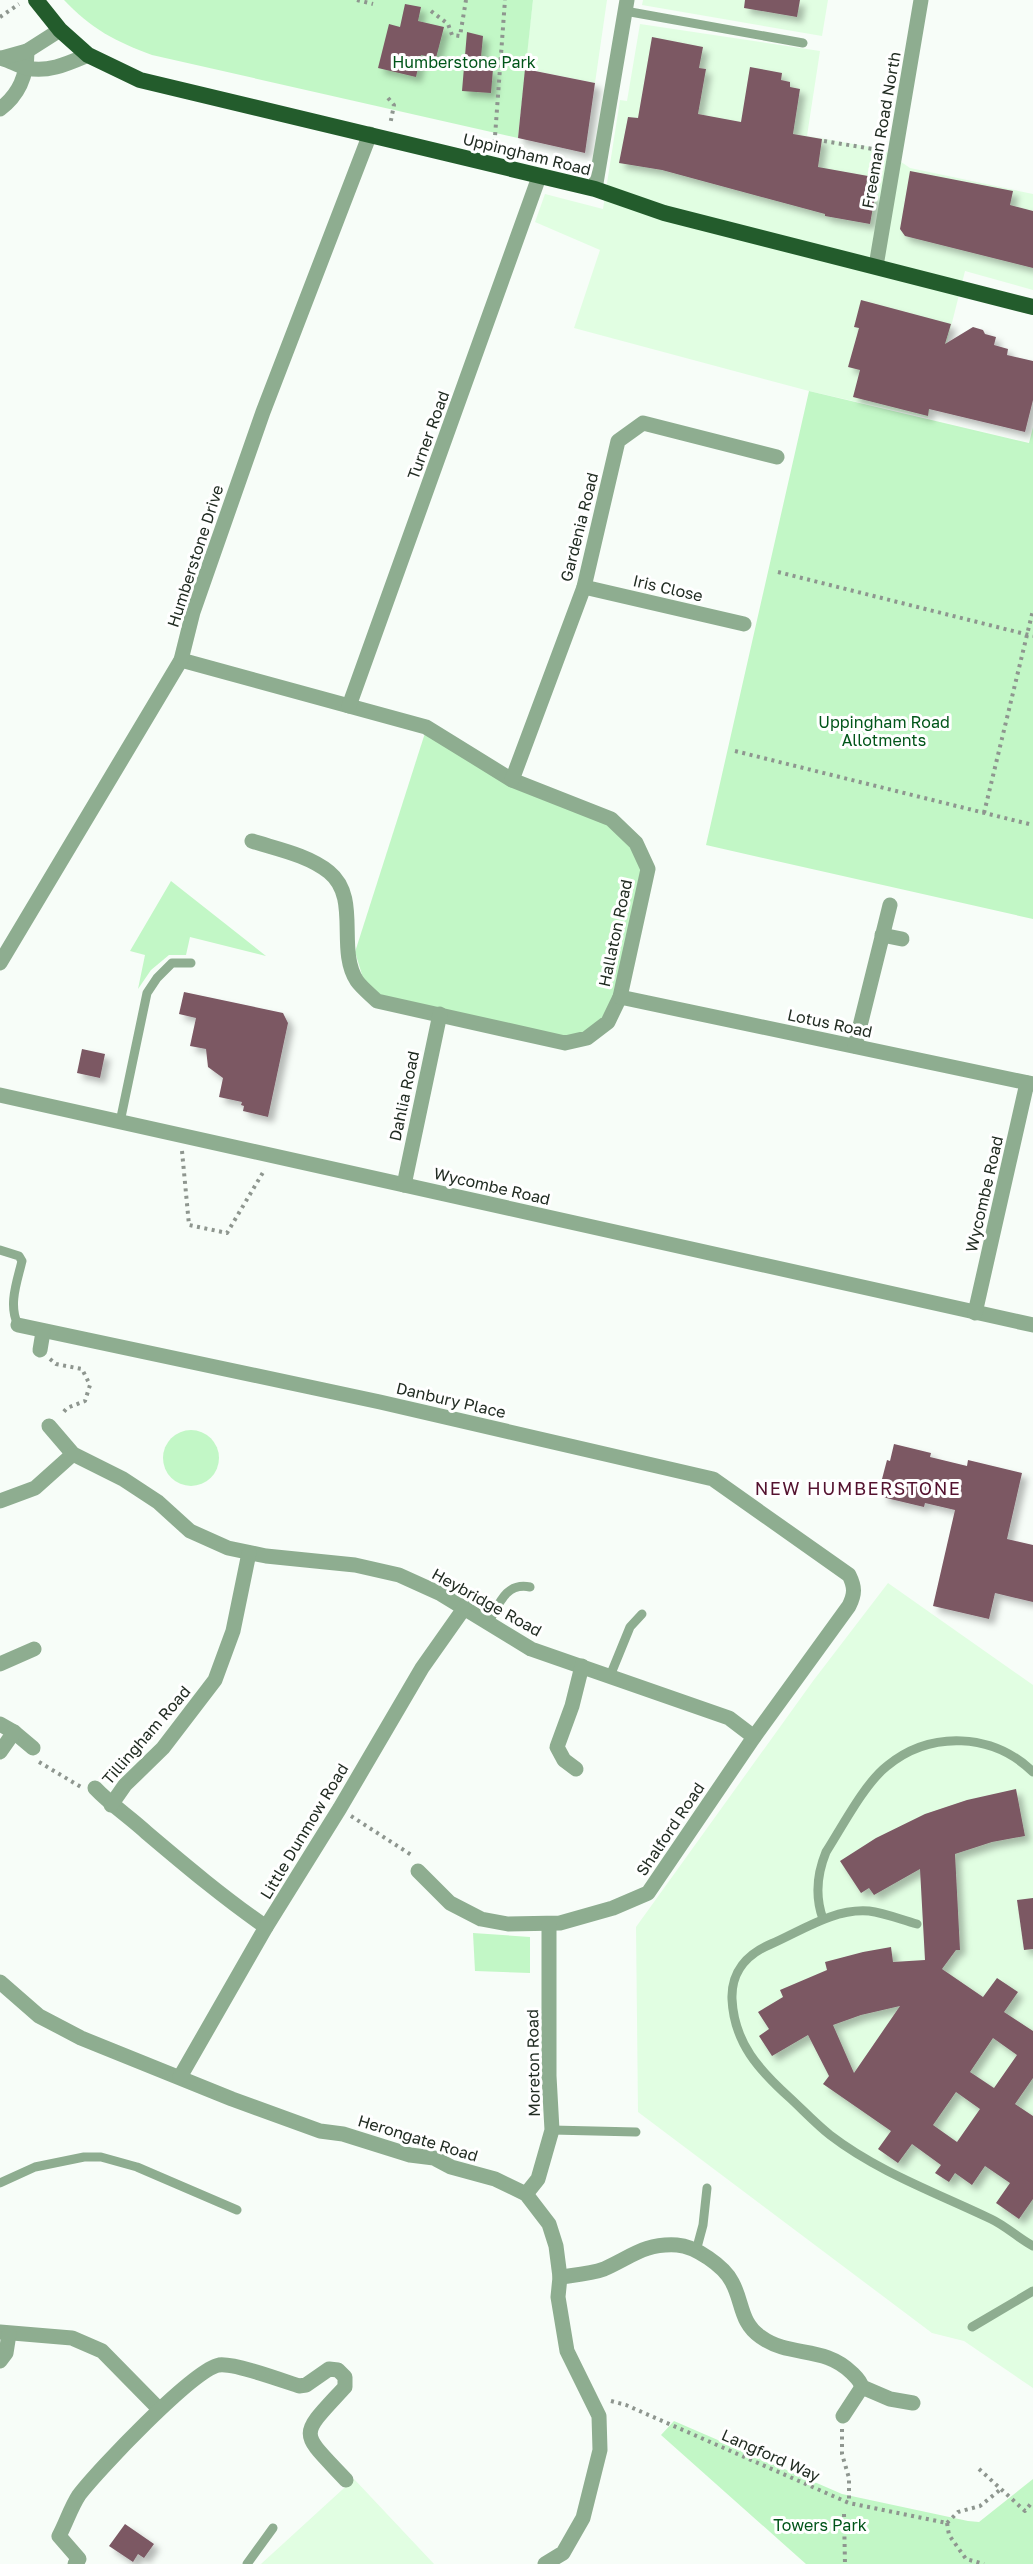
<svg xmlns="http://www.w3.org/2000/svg" width="1033" height="2564" font-family="'Golos Text',sans-serif">
  <style>
    .built { fill: #e1fee2 }
    .green { fill: #c2f7c6 }
    .building { fill: #7b5864; fill-rule: evenodd; filter: url(#shadow) }
    .lines { fill: none; stroke-linecap: round; stroke-linejoin: round }
    .path { stroke: #8e968f; stroke-width: 4; stroke-dasharray: 3 4.5; stroke-linecap: butt }
    .service { stroke: #8ead90; stroke-width: 9 }
    .minor { stroke: #8ead90; stroke-width: 15 }
    .tertiary { stroke: #8ead90; stroke-width: 15 }
    .trunk { stroke: #235c2c; stroke-width: 16 }
    .labels { text-anchor: middle; stroke-width: 6; stroke-linejoin: round; paint-order: stroke }
    .park-label { font-size: 16px; fill: #005519; stroke: #fff }
    .street-label { font-size: 16px; fill: #212c22; stroke: #fff }
    .neighbourhood-label { font-size: 18px; letter-spacing: 1.5px; fill: #54122f; stroke: #fff }
  </style>
  <defs>
    <filter id="shadow"><feDropShadow dx="5.5" dy="5.5" stdDeviation="3" flood-color="#0004"/></filter>
  </defs>
  <rect width="100%" height="100%" fill="#f7fdf8"/>
  <g class="built">
    <path d="M533,0H607L595,83L525,69Z"/>
    <path d="M643,0H828L822,36L642,5Z"/>
    <path d="M640,24L820,51L807,136L882,149L910,168L1033,194V290L965,271L928,418L809,391L574,328L600,250L535,222L545,194L603,209L620,100L627,101Z"/>
    <path d="M888,1583L1033,1685V2388L964,2341L932,2333L638,2112L636,1927L813,1681Z"/>
    <path d="M354,2479L434,2564H261Z"/>
  </g>
  <g class="green">
    <path d="M64,0H533L518,138L152,55C116,42 90,28 64,0Z"/>
    <path d="M809,391L1029,443L1033,427V919L706,845Z"/>
    <path d="M425,733L607,824L633,847L642,869L615,995L603,1019L585,1034L565,1037L380,995L363,978L355,952Z"/>
    <path d="M171,881L266,956L190,937L186,955H169L151,970L138,989L145,955L130,951Z"/>
    <circle cx="191" cy="1458" r="28"/>
    <path d="M473,1933L530,1937V1973L475,1971Z"/>
    <path d="M674,2421L842,2494L968,2521L979,2522L1033,2479V2564H806L661,2435Z"/>
  </g>
  <g class="building">
    <path d="M745,0H800L797,17L744,8Z"/>
    <path d="M405,4L421,7L418,21L444,27L436,58L421,55L416,77L378,68L389,24L400,27Z"/>
    <path d="M467,32L483,36L480,68L493,69L491,93L462,91Z"/>
    <path d="M652,37L703,47L699,68L706,69L698,114L741,122L750,67L782,73L781,80L790,82V87L800,89L793,134L822,139L818,167L868,176L864,194L875,196L870,224L825,216V214L662,170L619,163L628,117L638,118Z"/>
    <path d="M525,69L595,83L585,153L518,138Z"/>
    <path d="M910,171L1013,191L1010,205L1033,211V268L905,236L900,229Z"/>
    <path d="M861,300L951,324L945,344L973,327L983,330L985,334L996,337L994,345L1008,349L1007,355L1033,361V400L1025,432L929,409L928,416L853,397L860,370L848,367L859,328L854,327Z"/>
    <path d="M184,992L283,1013L288,1023L268,1117L243,1111L244,1106L241,1105L242,1102L219,1097L223,1078L208,1067L206,1049L190,1046L196,1018L179,1014Z"/>
    <path d="M82,1049L105,1054L100,1078L77,1073Z"/>
    <path d="M894,1444L931,1453L930,1457L967,1466L968,1460L1022,1473L1007,1539L1033,1545V1602L995,1593L989,1619L933,1606L955,1510L925,1503L924,1507L882,1497L886,1480L882,1479L887,1460L890,1461Z"/>
    <path d="M1016,1789L1025,1836L992,1842L955,1854L960,1950H956L942,1969L983,1997L997,1978L1018,1992L1004,2012L1033,2031V2078L1015,2104L1033,2116V2199L1019,2219L996,2203L1010,2183L985,2166L972,2185L955,2173L949,2182L935,2173L941,2165L912,2144L898,2163L878,2149L891,2131L823,2084L829,2076L808,2035L772,2056L759,2036L769,2029L758,2012L783,1997L780,1990L827,1970L825,1962L863,1952L891,1947L893,1962L925,1960L920,1869L874,1895L869,1888L861,1893L840,1861L876,1838L925,1814L967,1800ZM900,2006L854,2073L833,2025L861,2015ZM993,2038L1017,2055L994,2088L970,2072ZM956,2092L980,2109L957,2142L933,2125Z"/>
    <path d="M1033,1898V1949L1024,1950L1017,1900Z"/>
    <path d="M125,2524L154,2544L144,2558L138,2554L133,2562L109,2546Z"/>
  </g>
  <g class="lines">
    <g class="path">
      <path d="M357,0L373,4"/>
      <path d="M431,11L448,24L452,35L460,36L466,0"/>
      <path d="M0,17L19,4"/>
      <path d="M388,98L394,105L390,125"/>
      <path d="M824,141L879,150"/>
      <path d="M494,150L505,0"/>
      <path d="M778,572L1033,636"/>
      <path d="M735,751L1033,825"/>
      <path d="M984,813L1033,610"/>
      <path d="M182,1151L189,1225L227,1233L265,1169"/>
      <path d="M50,1359L56,1364L82,1369L90,1385L85,1401L67,1408L61,1415"/>
      <path d="M39,1762L81,1787"/>
      <path d="M351,1816L413,1856"/>
      <path d="M611,2401L626,2405L849,2503L947,2523"/>
      <path d="M842,2429V2454L849,2478V2503"/>
      <path d="M979,2469L1025,2511L1033,2501"/>
      <path d="M844,2514L845,2564"/>
      <path d="M947,2523L958,2512L980,2506L1001,2489"/>
      <path d="M947,2523L949,2535L966,2559L984,2564"/>
    </g>
    <g class="service">
      <path d="M625,11L803,43"/>
      <path d="M120,1122L147,993L157,978L172,963H191"/>
      <path d="M0,1250L19,1256L22,1261C17,1282 8,1305 18,1325"/>
      <path d="M489,1622C499,1604 506,1582 530,1587"/>
      <path d="M610,1676L630,1627L642,1614"/>
      <path d="M823,1919C815,1897 817,1874 826,1852C842,1827 865,1783 887,1766C931,1730 993,1733 1033,1772"/>
      <path d="M917,1924C902,1920 885,1913 869,1911C834,1908 801,1931 771,1944C747,1954 731,1972 732,1999C734,2043 759,2070 790,2098C803,2110 816,2124 830,2135C878,2172 937,2193 991,2219C1006,2226 1018,2238 1033,2246"/>
      <path d="M552,2130L636,2132"/>
      <path d="M0,2183L35,2167L84,2157H101L137,2167L237,2210"/>
      <path d="M696,2251L703,2225L707,2188"/>
      <path d="M972,2327L1033,2291"/>
      <path d="M247,2564L273,2528"/>
    </g>
    <g class="minor">
      <path d="M0,109C20,94 27,75 27,51"/>
      <path d="M595,189L627,0"/>
      <path d="M876,266L921,0"/>
      <path d="M584,587L744,624"/>
      <path d="M181,660L426,727L512,780L611,819L636,843L648,869L620,997L608,1022L587,1038L565,1043L377,1001C371,995 362,988 357,981C336,949 361,898 329,872C308,855 277,849 252,841"/>
      <path d="M349,706L539,177"/>
      <path d="M512,780L584,587L618,441L643,423L777,457"/>
      <path d="M882,935L902,939"/>
      <path d="M620,997L1033,1084"/>
      <path d="M855,1046L890,905"/>
      <path d="M0,1095L1033,1325"/>
      <path d="M404,1185L440,1014"/>
      <path d="M975,1313L1027,1083"/>
      <path d="M18,1325L380,1402L713,1479L849,1575C855,1587 855,1594 849,1606L754,1737L648,1893L613,1908L560,1923L508,1924L481,1919L450,1903L418,1871"/>
      <path d="M40,1350L43,1332"/>
      <path d="M49,1426L73,1454L123,1479L158,1502L190,1531L228,1548L266,1556L355,1565L399,1575L441,1594L531,1649L729,1718L754,1737"/>
      <path d="M0,1501L35,1488L73,1454"/>
      <path d="M0,1664L34,1649"/>
      <path d="M0,1724L14,1732L33,1748"/>
      <path d="M0,1752L14,1732"/>
      <path d="M576,1769L564,1760L557,1747L572,1706L582,1666"/>
      <path d="M95,1788C111,1805 130,1817 147,1833C186,1866 224,1898 266,1927"/>
      <path d="M111,1805L125,1785L163,1748L215,1680L233,1631L249,1553"/>
      <path d="M0,1982L39,2016L81,2038L232,2099L320,2131L343,2134L410,2155L434,2158L451,2167L495,2179L526,2194L549,2224L556,2246L560,2277L558,2297L567,2351L599,2416L600,2450L583,2518L563,2553L545,2564"/>
      <path d="M180,2077L266,1927L340,1808L422,1668L465,1607"/>
      <path d="M526,2194L538,2179L552,2130L549,2076V1925"/>
      <path d="M560,2277C574,2275 591,2274 604,2269C631,2257 645,2243 677,2245C695,2246 724,2266 732,2282C743,2302 740,2323 761,2337C790,2358 824,2345 852,2373C857,2378 860,2380 862,2387L890,2399L913,2403"/>
      <path d="M0,2332L72,2338L102,2351L159,2409"/>
      <path d="M0,2361L6,2353L9,2334"/>
      <path d="M843,2416L862,2387"/>
      <path d="M75,2564L79,2559L59,2536C66,2523 71,2507 79,2495C98,2470 193,2370 219,2365C235,2363 281,2380 299,2386L306,2385L329,2369L338,2370L345,2377V2387C298,2438 299,2430 346,2480"/>
    </g>
    <g class="tertiary">
      <path d="M0,58C9,60 18,66 27,68C48,73 69,63 88,55"/>
      <path d="M2,58L27,51L60,30"/>
      <path d="M0,963L181,660L193,612L263,412L370,134"/>
    </g>
    <path class="trunk" d="M36,0L60,30L88,55L140,80L595,189L664,213L1033,307"/>
  </g>
  <g class="labels">
    <g class="park-label">
      <text x="464" y="68">Humberstone Park</text>
      <text x="884" y="728">Uppingham Road<tspan x="884" dy="18">Allotments</tspan></text>
      <text x="820" y="2531">Towers Park</text>
    </g>
    <g class="street-label">
      <text transform="translate(881 130) rotate(-80)" y="6">Freeman Road North</text>
      <text transform="translate(527 154) rotate(14)" y="6">Uppingham Road</text>
      <text transform="translate(428 435) rotate(-70)" y="6">Turner Road</text>
      <text transform="translate(579 527) rotate(-76)" y="6">Gardenia Road</text>
      <text transform="translate(195 556) rotate(-72)" y="6">Humberstone Drive</text>
      <text transform="translate(668 588) rotate(13)" y="6">Iris Close</text>
      <text transform="translate(615 933) rotate(-78)" y="6">Hallaton Road</text>
      <text transform="translate(830 1023) rotate(12)" y="6">Lotus Road</text>
      <text transform="translate(404 1096) rotate(-78)" y="6">Dahlia Road</text>
      <text transform="translate(492 1186) rotate(13)" y="6">Wycombe Road</text>
      <text transform="translate(984 1194) rotate(-77)" y="6">Wycombe Road</text>
      <text transform="translate(451 1400) rotate(13)" y="6">Danbury Place</text>
      <text transform="translate(487 1602) rotate(29)" y="6">Heybridge Road</text>
      <text transform="translate(146 1735) rotate(-49)" y="6">Tillingham Road</text>
      <text transform="translate(670 1829) rotate(-56)" y="6">Shalford Road</text>
      <text transform="translate(304 1831) rotate(-59)" y="6">Little Dunmow Road</text>
      <text transform="translate(533 2063) rotate(-91)" y="6">Moreton Road</text>
      <text transform="translate(418 2138) rotate(17)" y="6">Herongate Road</text>
      <text transform="translate(771 2455) rotate(24)" y="6">Langford Way</text>
    </g>
    <g class="neighbourhood-label">
      <text x="858" y="1495">NEW HUMBERSTONE</text>
    </g>
  </g>
</svg>
